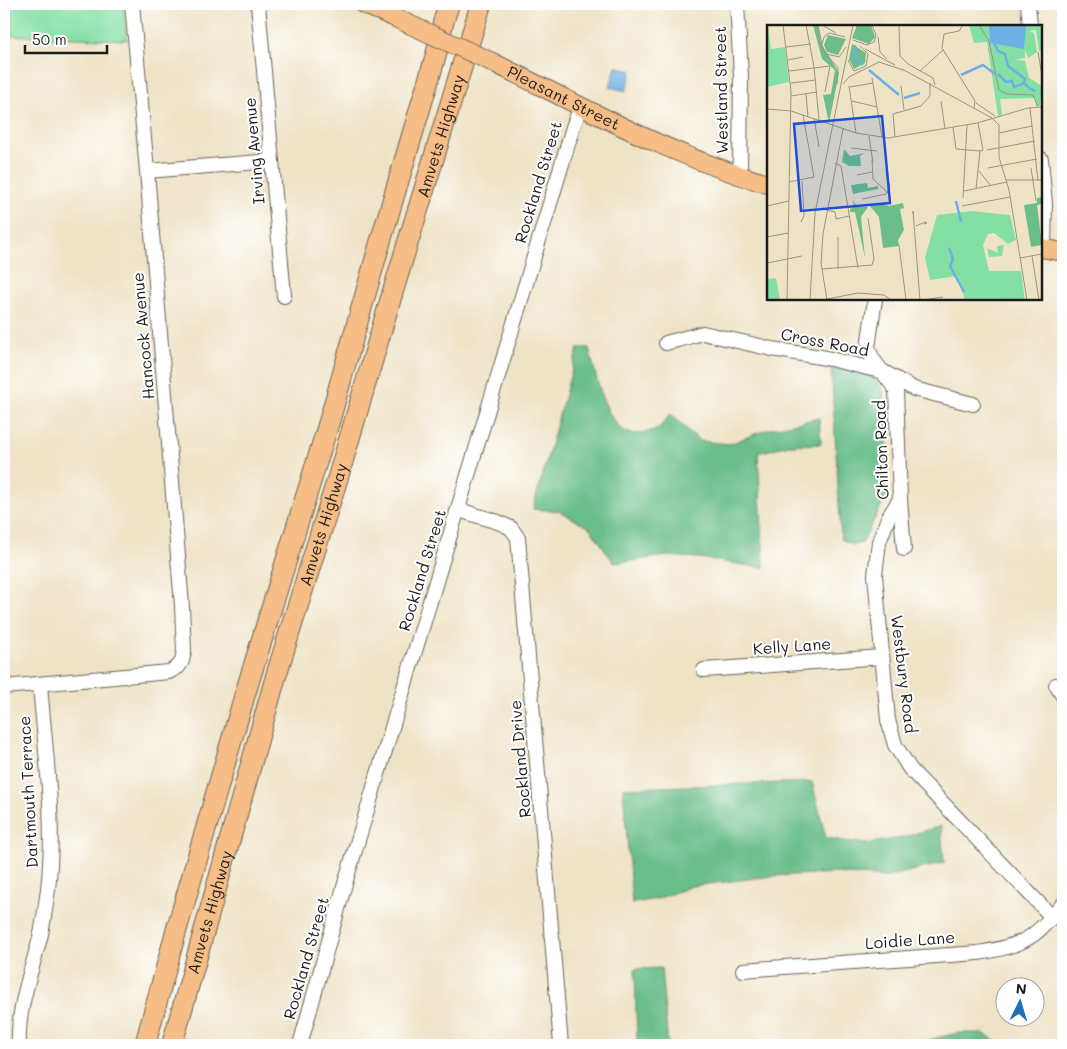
<svg xmlns="http://www.w3.org/2000/svg" width="1067" height="1049" font-family="Mali,sans-serif">
  <style>
    .green { fill: #84dfa5; stroke: #507e60 }
    .forest { fill: #6bbe8a; stroke: #446d53 }
    .water { fill: #6eb0e3; stroke: #456680 }
    .lines { fill: none; stroke-linecap: round; stroke-linejoin: round }
    .minor-casing { stroke: #666258; stroke-width: 16 }
    .major-casing { stroke: #666258; stroke-width: 20 }
    .highway-casing { stroke: #666258; stroke-width: 22 }
    .minor { stroke: #fff; stroke-width: 14 }
    .major { stroke: #f6be86; stroke-width: 18 }
    .highway { stroke: #f6be86; stroke-width: 20 }
    .major-bridge-casing { stroke: #666258; stroke-width: 20; stroke-linecap: butt }
    .major-bridge { stroke: #f6be86; stroke-width: 18 }
    .labels { text-anchor: middle; stroke-width: 4; stroke-linejoin: round; paint-order: stroke }
    .street-label { font-size: 16px; fill: #1c1c1c; stroke: #fff }
    .inset-river { fill: none; stroke: #6eb0e3; stroke-width: 2.5 }
    .inset-road { fill: none; stroke: #9b9382; stroke-width: 1 }
    .view { fill: #1d4ed8; fill-opacity: 0.15; stroke: #1d4ed8; stroke-width: 2.5 }
    .inset-edge { fill: none; stroke: #1c1c1c; stroke-width: 2.5 }
  </style>
  <rect width="100%" height="100%" fill="#fff"/>
  <filter id="ink" filterUnits="userSpaceOnUse"><feTurbulence type="fractalNoise" baseFrequency=".02" numOctaves="2"/><feDisplacementMap in="SourceGraphic" scale="10" xChannelSelector="R" yChannelSelector="G"/><feConvolveMatrix kernelMatrix="1 2 1 2 8 2 1 2 1" color-interpolation-filters="sRGB"/></filter>
  <filter id="wash" filterUnits="userSpaceOnUse"><feTurbulence type="fractalNoise" baseFrequency=".0096" numOctaves="4" result="noise"/><feDisplacementMap in="SourceGraphic" scale="20" xChannelSelector="R" yChannelSelector="G"/><feGaussianBlur stdDeviation="1.12" result="paint"/><feColorMatrix in="noise" values="0 0 0 0 0 0 0 0 0 0 0 0 0 0 0 0 0 1.4 0 .05"/><feComposite in="paint" operator="in"/></filter>
  <g filter="url(#wash)">
    <rect width="100%" height="100%" fill="#efe3c6"/>
    <path class="green" d="M4,4H123L127,40L4,35Z"/>
    <g class="forest">
      <path d="M578,348H589C596,372 606,443 643,433C660,429 660,428 670,414L700,441L730,444L765,430L819,418L821,444L788,445L758,453L764,568L699,558L666,556L614,563L590,528L559,511L533,509Z"/>
      <path d="M831,365L864,372L875,379L883,390L887,425V495L862,543L853,545L841,539Z"/>
      <path d="M812,782L826,838L865,844L901,838L941,826L944,863L886,877L836,873L772,876L692,886L657,899L632,903L623,788Z"/>
      <path d="M661,968L668,1045H637L635,969Z"/>
      <path d="M957,1033H983L1002,1045H907Z"/>
    </g>
    <path class="water" d="M616,66L632,71L626,91L610,87Z"/>
  </g>
  <g filter="url(#ink)">
    <g class="lines">
      <defs>
        <g id="minor">
          <path d="M258,4L284,296"/>
          <path d="M737,4L741,75L740,176"/>
          <path d="M1028,4L1030,26"/>
          <path d="M1041,159L1045,204L1044,248"/>
          <path d="M147,171L272,161"/>
          <path d="M875,299L868,347L872,358L896,390L900,499L904,549"/>
          <path d="M666,343L703,333L772,349L826,358L884,372L914,389L973,404"/>
          <path d="M900,499L888,518L879,542L875,575L888,720L895,745L910,769L1052,917"/>
          <path d="M459,510L498,522L511,528L518,538L561,1045"/>
          <path d="M704,670L882,657"/>
          <path d="M1056,685L1063,696"/>
          <path d="M4,687L169,672L178,667L182,661L184,651L182,606L147,171L132,4"/>
          <path d="M743,970L978,953C1023,946 1034,939 1063,904"/>
          <path d="M19,1045C17,1008 32,970 41,934C44,919 46,904 48,889C56,821 45,751 40,684"/>
          <path d="M300,1045L346,880L574,124L581,106"/>
        </g>
        <g id="major">
          <path d="M363,4L391,16"/>
          <path id="s1" d="M492,62C582,106 672,157 768,184"/>
          <path d="M1041,248L1063,252"/>
        </g>
        <g id="highway">
          <path d="M145,1045L175,935L245,694L329,422L380,243L436,55L443,23L449,4"/>
          <path id="s2" d="M172,1045L276,676L338,477L390,301L481,4"/>
        </g>
      </defs>
      <use href="#minor" class="minor-casing"/>
      <use href="#major" class="major-casing"/>
      <use href="#highway" class="highway-casing"/>
      <use href="#minor" class="minor"/>
      <use href="#major" class="major"/>
      <use href="#highway" class="highway"/>
      <defs>
        <path id="major-bridge" d="M391,16L492,62"/>
      </defs>
      <use href="#major-bridge" class="major-bridge-casing"/>
      <use href="#major-bridge" class="major-bridge"/>
    </g>
  </g>
  <g class="labels">
    <g class="street-label">
      <text transform="translate(721 90) rotate(-91)" y="6">Westland Street</text>
      <text dy="6" stroke="none"><textPath href="#s1" startOffset="80">Pleasant Street</textPath></text>
      <text dy="6" stroke="none"><textPath href="#s2" startOffset="948">Amvets Highway</textPath></text>
      <text transform="translate(254 151) rotate(-95)" y="6">Irving Avenue</text>
      <text transform="translate(538 182) rotate(-73)" y="6">Rockland Street</text>
      <text transform="translate(143 336) rotate(-95)" y="6">Hancock Avenue</text>
      <text transform="translate(825 342) rotate(11)" y="6">Cross Road</text>
      <text transform="translate(881 450) rotate(-92)" y="6">Chilton Road</text>
      <text dy="6" stroke="none"><textPath href="#s2" startOffset="542">Amvets Highway</textPath></text>
      <text transform="translate(422 570) rotate(-73)" y="6">Rockland Street</text>
      <text transform="translate(792 646) rotate(-4)" y="6">Kelly Lane</text>
      <text transform="translate(904 674) rotate(83)" y="6">Westbury Road</text>
      <text transform="translate(520 759) rotate(-95)" y="6">Rockland Drive</text>
      <text transform="translate(28 792) rotate(-93)" y="6">Dartmouth Terrace</text>
      <text dy="6" stroke="none"><textPath href="#s2" startOffset="138">Amvets Highway</textPath></text>
      <text transform="translate(910 940) rotate(-4)" y="6">Loidie Lane</text>
      <text transform="translate(306 958) rotate(-74)" y="6">Rockland Street</text>
    </g>
  </g>
  <g transform="translate(767 25)">
    <rect width="275" height="275" fill="#efe3c6"/>
    <path d="M0,0H7L1,1L4,24L18,22L22,57L0,62ZM202,0H274L275,26H272L269,5L262,6L267,8L270,27L261,33L258,25V33L248,35L258,36L262,53L275,61L273,81H269L268,73L233,74L235,90L231,91L220,17L207,18ZM205,186L243,190L249,215L241,219L227,208L221,209L216,220L222,246H254L258,275H198L190,251L163,255L158,233L170,190ZM237,220L235,231L222,232L220,223L231,228L230,221ZM9,253L13,275H0V254Z" fill="#84dfa5"/>
    <path d="M46,0H51L54,18L72,48L62,98L56,70L64,69L68,45L55,34ZM90,0H104L108,12L102,19L85,13ZM61,10L79,14L71,30L60,27L57,20ZM85,19L99,28L98,38L87,44L82,34ZM77,124L83,131L98,128L93,131L94,141H82L75,137ZM100,158L101,163L111,161V164L86,169L84,160ZM275,172V179L270,180L275,220L264,222L257,180L270,178V173ZM86,175L90,182H101L94,192L98,233L88,187H83V184L87,182ZM114,178L122,181L136,178L137,183L133,184L137,205L131,215L132,221L116,223L112,192L103,181Z" fill="#6bbe8a"/>
    <path d="M222,0H259L257,24L223,18Z" fill="#6eb0e3"/>
    <path class="inset-river" d="M227,18L231,26L238,29L241,41L258,54L257,58L262,63L268,66M88,20V31L96,40M102,45L132,70M231,49L239,57L245,56L247,62L257,58M194,50L216,40L228,49M137,73L153,68M189,176L194,197M182,223L186,234L183,241L197,267"/>
    <path class="inset-road" d="M16,0L24,66L20,275M39,0L47,42L52,95M51,0L56,25L71,43L70,59M55,0L69,8M132,0L133,31L141,39L166,53L168,60M196,0L192,6L177,9L175,23L208,76L207,83M212,0L222,16L232,65L240,69L266,70L271,82M111,12L113,27L120,34M86,15L100,20L107,17L109,10L105,0M55,19L57,12L62,8L78,12M19,22L44,19M98,24L128,40M271,27L275,51M60,29L72,32L79,22M21,35L36,32M81,35L87,46L99,41L101,29L93,21M135,44L225,93M22,46L63,41L58,67M153,46L176,25M105,53L115,112M24,58L49,55M76,59L82,52L112,37L136,45M82,61L89,108M134,61L137,85M83,62L106,58M39,69L41,92M24,71L50,67M85,76L110,82M174,76L178,104M209,78L228,91M263,83L271,156M0,84L24,86L89,108L121,113L210,98L261,83L275,82M47,93L52,122M226,94L232,100V132L242,165L260,275M186,102L189,124L213,126M232,108L265,101M102,111L106,138M128,112L126,89L154,81L163,71V58M84,123L110,126M220,125L268,116M105,134L106,154L121,168M68,138L74,141L91,243M221,143L270,134M264,143L269,176M212,146L224,161M90,150L105,147M239,155H275M22,157L47,152L36,90M209,164L213,126L216,125L211,98M197,166L240,157M196,173L200,100M95,174L119,169L123,161L119,148M0,181L22,176M195,181L243,172M59,185L68,187L69,194L82,191M146,189V186L153,275M34,197L37,191L35,156M149,201L158,197L160,198L157,199M0,212L21,208M71,212V244M132,220L139,275M265,231L272,275M253,233L275,229M0,238L35,231M55,244L105,240L107,234L101,193M60,274L91,268L117,270L124,275M43,275L48,188L86,0M60,275L54,238L56,209L76,104M155,275L176,272"/>
    <path class="view" d="M115,91L123,178L34,186L27,99Z"/>
    <rect width="275" height="275" class="inset-edge"/>
  </g>
  <rect width="1067" height="1049" fill="none" stroke="#fff" stroke-width="20"/>
  <g transform="translate(1020 1002) rotate(5)"><circle r="24" fill="#ffffff" stroke="#a4a4a4"/>
  <path d="M0-4L9 19L0 12L-9 19Z" fill="#1f6fb2"/>
  <text y="-8" font-size="14" font-weight="bold" text-anchor="middle" fill="#1c1c1c">N</text>
  </g>
  <path d="M25 45v8h82v-8" fill="none" stroke="#1c1c1c" stroke-width="2.5"/>
  <text x="32" y="45" font-size="15" fill="#1c1c1c" stroke="#ffffff" stroke-width="4" paint-order="stroke">50 m</text>
</svg>
